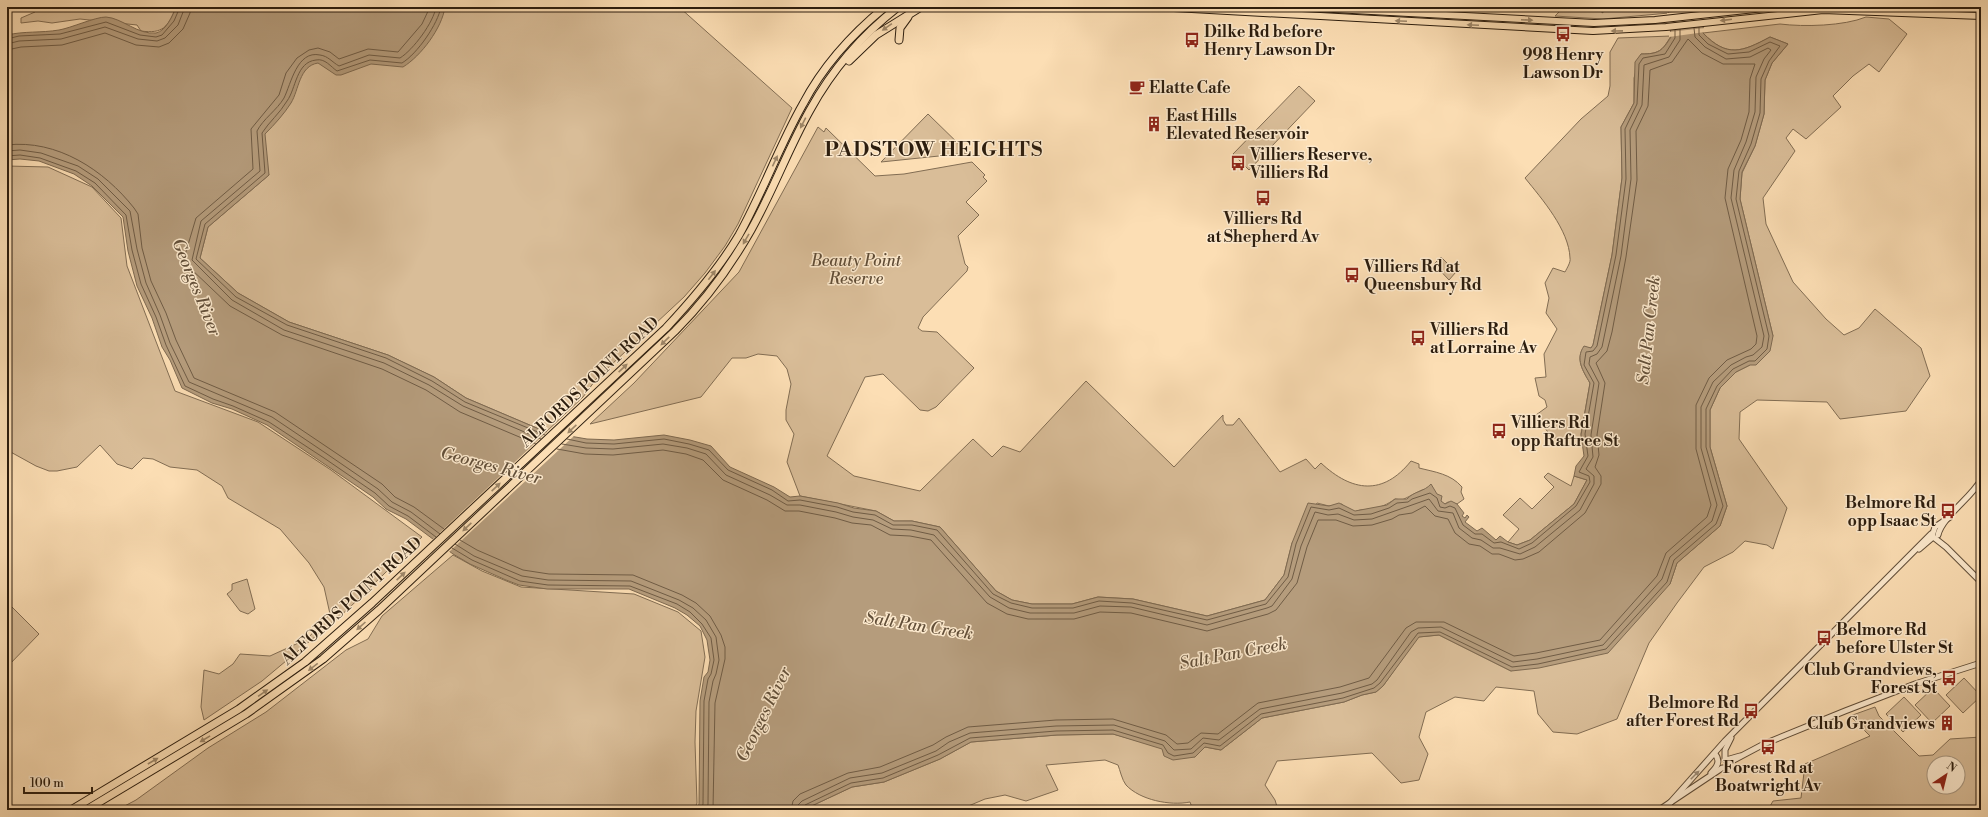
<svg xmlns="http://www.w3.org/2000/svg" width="1988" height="817" font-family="'Libre Bodoni',serif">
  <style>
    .green { fill: #d9bd98; stroke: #826d53; fill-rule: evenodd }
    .water { fill: #b59c7c; stroke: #7e6950 }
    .pier { fill: #fcdeb4 }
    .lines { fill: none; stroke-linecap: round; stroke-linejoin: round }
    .shore { stroke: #705c45; stroke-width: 1 }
    .minor-casing { stroke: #604d38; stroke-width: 7 }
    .major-casing { stroke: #2c1d0e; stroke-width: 8 }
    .highway-casing { stroke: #2c1d0e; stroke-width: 9 }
    .minor { stroke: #fdeace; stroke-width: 5 }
    .major { stroke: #fcdeb4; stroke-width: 6 }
    .highway { stroke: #fcdeb4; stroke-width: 7 }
    .oneway { fill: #9e8769 }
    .oneway2 { fill: #9f8e78 }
    .labels { text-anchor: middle; stroke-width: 3; stroke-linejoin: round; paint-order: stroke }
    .poi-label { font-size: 16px; font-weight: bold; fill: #2c1d0e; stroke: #fdeace; text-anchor: start }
    .park-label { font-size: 16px; font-style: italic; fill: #604d37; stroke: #fdeace }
    .street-label { font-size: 16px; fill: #2c1d0e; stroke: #fdeace }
    .water-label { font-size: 17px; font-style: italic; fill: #63503a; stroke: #fdeace }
    .district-label { font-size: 20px; font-weight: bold; letter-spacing: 1px; fill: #2c1d0e; stroke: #fdeace }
  </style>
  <rect width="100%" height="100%" fill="#fcdeb4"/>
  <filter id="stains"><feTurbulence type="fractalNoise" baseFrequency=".005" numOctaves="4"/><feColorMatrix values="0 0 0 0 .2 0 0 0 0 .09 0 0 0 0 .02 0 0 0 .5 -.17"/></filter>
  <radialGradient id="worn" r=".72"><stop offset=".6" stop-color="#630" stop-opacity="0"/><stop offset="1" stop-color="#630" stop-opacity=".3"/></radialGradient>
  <g class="green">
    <path d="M34,7H176C168,27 163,34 141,31L137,25L80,19L52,23L38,21L21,23V18L35,12Z"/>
    <path d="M412,7H679L792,108L738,224L725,246L705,273L684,297L597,378L583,397L546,432L466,398L434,377L388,355L289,322L238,293L200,258L208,227L269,175L235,103Z"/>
    <path d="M1564,7H1594L1603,13L1602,7H1668L1669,13L1603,19L1555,16Z"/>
    <path d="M1866,17L1889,19L1907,34L1879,72L1869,64L1853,76L1833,96L1841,107L1806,139L1793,129L1786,138L1795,151L1763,198L1766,224L1793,282L1826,319L1844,335L1859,328L1875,309L1921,348L1930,376L1906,411L1840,419L1827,402L1757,400L1740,412L1739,439L1787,508L1773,549L1767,545L1745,541L1733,552L1704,567L1677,603L1649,643L1617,719L1577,734L1553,732L1538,714L1534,691L1496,687L1484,701L1455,697L1426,712L1419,737L1428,754L1419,780L1401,783L1372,753L1277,761L1265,785L1275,800L1278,810H1193L1190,802C1170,806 1140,800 1126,785C1122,780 1120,770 1118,765L1105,760L1046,765L1058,790L1026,801L1005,795L985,799L959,810H803L852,787L884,782L940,759L971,742L1057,735L1113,734L1195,757L1205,747L1221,750L1262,718L1344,702L1362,695L1376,692L1383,686L1418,637L1439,635L1511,671L1670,584L1677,563L1720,526L1727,506L1710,447V410L1720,388L1736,372L1750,365L1773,336L1740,199L1742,173L1755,146L1764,114L1765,80L1772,63L1788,44L1770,37C1742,52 1727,58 1703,33L1780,24C1804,27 1844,26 1866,17Z"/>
    <path d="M1671,36C1662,51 1659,54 1641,54L1634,78V103L1621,127L1622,178L1612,255L1593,345L1591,348L1584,347C1575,359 1583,371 1590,383L1581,434L1582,439L1552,438L1536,415L1547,407L1545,400L1539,396L1535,378L1546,377L1544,354L1557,329L1546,313L1549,298L1545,283L1553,268L1565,272C1567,268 1571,262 1570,258C1569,230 1542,199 1525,178L1581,119L1608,96L1610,86V52L1618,38Z"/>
    <path d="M1299,86L1315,101L1249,170L1233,154Z"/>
    <path d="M928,114L968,153L881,162Z"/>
    <path d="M818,127L824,132L826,128L875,176L904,174L972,162L985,175L983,177L987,181L966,202L979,215L958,236L965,264L968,267L967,271L923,317L918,328L922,331L937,332L974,368L936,407L928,411L920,410L883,374L865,377L827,456L854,476L920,491L973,439L992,457L1003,446L1020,452L1086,381L1174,467L1223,415V420L1226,425H1233L1239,418L1280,472L1306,459L1315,469L1321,463C1352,492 1383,496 1411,461L1419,464V468C1435,472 1451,474 1462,487L1461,492L1464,499L1457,504L1448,502L1445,504L1442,503L1433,489L1422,490L1402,500L1395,499C1388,504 1380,508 1371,509C1365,510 1360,509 1355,512L1345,508L1342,504L1329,506L1317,503L1292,543L1284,575L1265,600L1207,616L1133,599L1098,597L1072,604H1032L1012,600L996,591L940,527L912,521H894L876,511L800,496L787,462L794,434L786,420V410L791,384L787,369L777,356L758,354L746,358H732L701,397L590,424L634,383L739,272Z"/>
    <path d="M7,166L48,167L92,187L121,218L127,266L175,391L258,422L331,470L422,537L347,610L262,681L204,720L201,707L204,670L219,674L233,664L240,654L270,656L294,645L308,638L330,614L324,587L309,563L280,529L228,498L222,486L197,470L170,467L153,459L143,458L132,469L117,464L100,445L77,467L57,471H49L36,466L7,450Z"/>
    <path d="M1441,257L1456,272L1449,280L1434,264Z"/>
    <path d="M1548,473L1571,486L1574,476L1587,480L1574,504L1530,540L1517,545L1508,542L1519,529L1503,515L1520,498L1532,509L1554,487L1544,477Z"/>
    <path d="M453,555L482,571L521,587L634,594L678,612L701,631L705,657L696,711L695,742L697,803L694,810H117L136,800L208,748L266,712L346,650L368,639L382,616Z"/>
    <path d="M247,579L255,609L248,614L240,611L227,594L232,590V584Z"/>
    <path d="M7,602L39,634L7,667Z"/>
    <path d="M1964,678L1981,696L1963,713L1946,695Z"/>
    <path d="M1933,688L1950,706L1932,723L1915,705Z"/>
    <path d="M1904,697L1921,715L1903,732L1886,714Z"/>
    <path d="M1875,707L1879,716L1919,756L1933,755L1950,739L1981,737V810H1770L1769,808L1773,801L1801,798L1805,764L1870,736L1850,716ZM1934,763H1958V787H1934Z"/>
  </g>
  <path class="water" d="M176,7H445C442,28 421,56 403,67L371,64L341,75H336L318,63C299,66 299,90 291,103C284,114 275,124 265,134L269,175L208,227L200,258L238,293L289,322L388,355L434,377L466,398L546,432L587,439L614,440L664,435L690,440L711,446L730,467L774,487L790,497L800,496L838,503L854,508L876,511L894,521H912L940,527L996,591L1012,600L1032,604H1072L1098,597L1133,599L1207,616L1265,600L1284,575L1292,543L1308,503L1329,506L1339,503L1355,511L1387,505L1395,499H1407C1414,491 1424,492 1431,484L1437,494L1442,496L1441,501L1445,504L1451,501L1457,504L1464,513L1462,516L1465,518L1467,515L1469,517L1465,522L1477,531L1482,528L1496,540L1500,536L1508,542L1517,545L1530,540L1574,504L1587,480L1574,476L1576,466L1584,456L1581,435L1590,383C1583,371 1575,359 1584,346L1591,348L1593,345L1612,255L1622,178L1621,127L1634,103L1635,62L1641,54C1659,54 1662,51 1671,37L1668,7H1704L1703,33C1727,58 1742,52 1770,37L1788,44L1772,63L1765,80L1764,114L1755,146L1742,172L1740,199L1773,336L1770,351L1756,365H1750L1736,372L1720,388L1710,410V447L1727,506L1720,526L1677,563L1670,584L1608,653L1539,668L1511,671L1439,635L1419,637L1383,686L1376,692L1362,695L1344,702L1262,718L1221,750L1205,747L1195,757L1173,760L1164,756L1162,749L1113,734L1057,735L971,742L940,759L884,782L852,787L803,810H697L699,804L700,701L704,677L708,672L710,660L707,640L700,626L687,615L675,608L629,589H547L519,585L506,580L470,564L453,554L406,519L386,509L373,497L267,425L232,409L212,403L182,388L170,360L162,347L152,318L137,286L128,251L123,217L92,186L74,174L39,161L20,159L7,160V35C24,31 41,33 59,30C71,28 95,17 106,17C122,18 138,35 156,33C166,31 173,15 176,7Z"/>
  <g class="pier">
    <path d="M1705,9V26L1669,30L1667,13Z"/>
    <path d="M1705,28V32L1669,37V32Z"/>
    <path d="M549,430L575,435L448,553L431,541Z"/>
  </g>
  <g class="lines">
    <g class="shore">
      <path d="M430,7L422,24L398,52L368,49L339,59L330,52L318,48L309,50L297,58L286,73L279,95L251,129L253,169L196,218L185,255L186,263L190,268L230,306L282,335L382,369L426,390L460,412L536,444"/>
      <path d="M436,7C434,22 413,50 400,58L369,55L339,66C332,62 328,56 320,55C297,50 291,84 284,98C277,110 263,119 257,131L260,171L201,221L192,260L232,300L284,330L384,363L429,385L463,406L541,439"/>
      <path d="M441,7C438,24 417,54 402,63L370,60L337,71C331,67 325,58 316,60C296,62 296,89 287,101C280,113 269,122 262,133L265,173L205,224L196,259L236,297L287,325L386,358L432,381L465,402L545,435"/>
      <path d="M7,39L19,36L60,34L106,22L140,35L156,37L162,35L174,21L180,7"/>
      <path d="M7,44L19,41L61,39L105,27L138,39L157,41L165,38L178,25L185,7"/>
      <path d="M7,50L21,47L62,45L105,33L136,45L159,47L169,43L183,29L190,13L191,7"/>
      <path d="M7,145C57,139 104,170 134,208L138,214L142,248L151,281L166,313L176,340L194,378L275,412L330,449L382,484L395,497L414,507L444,529"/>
      <path d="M7,151L20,150L41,153L78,166L98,179L130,211L137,249L146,283L160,315L170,343L189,382L272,417L327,454L378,489L392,502L411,512L440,534"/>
      <path d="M7,156L20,155L40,158L76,171L95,183L126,215L132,250L141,284L156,317L166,345L185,386L213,399L233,406L269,422L324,458L375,493L389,506L408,516L436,537"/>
      <path d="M567,439L586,443L614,444L664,439L689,444L709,450L728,470L772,490L788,501L800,500L837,507L853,512L875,515L893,525H912L937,530L993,594L1011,603L1032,608H1073L1099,601L1132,603L1207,620L1266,604L1288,577L1296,544L1311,507L1329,510L1339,508L1354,515L1371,514L1389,508L1397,503L1408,502L1412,499L1430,493L1437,498L1440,507L1445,508L1450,506L1455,508L1463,525L1475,534H1482L1494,543L1501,542L1519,549L1532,543L1576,506L1590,482L1589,476L1579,472L1588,456L1585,434L1594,383L1584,365L1586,352L1593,351L1597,346L1616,255L1626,179L1625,129L1637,104L1639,64L1643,58L1665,54L1675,38V30"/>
      <path d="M562,444L586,448L613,449L663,444L687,448L706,454L726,475L770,495L787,505H800L836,512L853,517L873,520L892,529L911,530L934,535L990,597L1009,608L1030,613H1074L1100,606L1131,607L1207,625L1267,608L1272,606L1292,579L1301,546L1315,512L1328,515L1338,514L1354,520L1372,519L1429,499L1438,511L1453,513L1459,528L1472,538L1481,540L1493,548H1500L1520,554L1535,547L1580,510L1594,484V476L1586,469L1593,457L1591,435L1599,383L1589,364L1590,357L1597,354L1602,347L1621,256L1631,179L1630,130L1642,105L1644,65L1669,57L1680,40V29"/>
      <path d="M557,449L585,454L613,455L663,450L686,454L703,460L723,480L767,500L785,511H799L835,518L852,523L871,525L890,535L910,536L931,540L987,603L1007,614L1028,619H1074L1100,612L1131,613L1207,631L1268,614L1276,610L1297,583L1307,547L1318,520H1336L1353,526L1372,525L1392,519L1399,515L1412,513L1425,506L1435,516L1448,519L1455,533L1469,544L1480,546L1492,554H1499L1515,560L1523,559L1539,552L1585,513L1601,484V476L1595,467L1599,455L1597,435L1605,383L1596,363L1607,351L1612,332L1626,257L1637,180L1636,131L1648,106L1650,70L1672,62L1688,39L1702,53L1723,64H1755L1750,79L1749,112L1741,140L1728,169L1725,198L1757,336L1756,344L1751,349L1727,360L1709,378L1696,405V449L1711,505L1707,517L1666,553L1657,576L1600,640L1536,653L1514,656L1444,622H1416L1406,628L1369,678L1340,687L1258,703L1218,734L1201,733L1188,743L1177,744L1166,735L1113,719L1056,720L968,727L946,737L933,745L880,767L848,773L800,794L793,801L791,810"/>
      <path d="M460,540L477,550L523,570L549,574L633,575L682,595L696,603L710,616L721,635L725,647V659L715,703L713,810"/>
      <path d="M455,544L474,556L522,576L548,580L631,581L679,600L693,608L706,620L716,637L719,660L716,674L713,681L709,702L708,804L707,810"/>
      <path d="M452,548L472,560L520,581L548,585L630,586L677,604L690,612L702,624L711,638L714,660L711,674L708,679L704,701L703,804L701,810"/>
      <path d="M797,810L798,805L802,801L850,778L882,773L936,751L949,742L970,733L1056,726L1114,725L1165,741L1174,750L1191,749L1203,738L1219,740L1260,709L1342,693L1372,684L1377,680L1411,632L1418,628L1441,627L1513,662L1537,659L1603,645L1662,579L1670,557L1712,521L1717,505L1701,448V407L1713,382L1731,365L1746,357L1753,355L1762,347L1764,336L1731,198L1734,170L1746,142L1755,112L1756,77L1764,59L1771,50L1768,48L1750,57L1726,59L1705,47L1695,37L1694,28"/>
      <path d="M802,810L805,805L851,783L883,778L938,755L970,738L1056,731L1113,730L1163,745L1168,753L1174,756L1193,753L1204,743L1220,746L1261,714L1343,698L1374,688L1380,683L1418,633L1440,632L1512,667L1538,664L1606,649L1667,582L1674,560L1716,524L1723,506L1706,447V409L1717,386L1733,369L1749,361H1755L1767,349L1769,336L1736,199L1739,171L1751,144L1760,113L1761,79L1769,61L1780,46L1770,42L1749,52L1728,54L1708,44L1699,35V27"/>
    </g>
    <defs>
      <g id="minor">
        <path d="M1950,517L1935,527L1932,536L1946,547L1981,582"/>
        <path d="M1938,535C1942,517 1971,498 1981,480"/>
        <path d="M1919,549L1933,537"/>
        <path d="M1725,759V750L1731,738"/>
        <path d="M1726,760L1740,756"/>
        <path d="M1711,773C1717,767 1721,761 1715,754"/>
        <path d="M1669,804L1725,741L1931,534"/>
        <path d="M1659,810L1722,768H1726L1730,762L1764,744L1845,711L1915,684L1981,663"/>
      </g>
      <g id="major">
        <path d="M1156,7L1593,31L1666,27L1823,10L1981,16"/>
        <path d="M1296,7L1594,23L1655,20L1773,7"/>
        <path d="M1950,7L1981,9"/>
      </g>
      <g id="highway">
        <path d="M899,40L900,28L908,17"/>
        <path d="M849,61L876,35L921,7"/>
        <path d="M71,810L239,709L305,662L372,603L666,328C693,299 719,269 739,235C763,192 779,146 803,104C823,66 852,34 885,7"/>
        <path d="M86,810L246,714L323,659L379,610L675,331C705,301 730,267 751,230C773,191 788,149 810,110C832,70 862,35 898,7"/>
      </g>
    </defs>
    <use href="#minor" class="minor-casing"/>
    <use href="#major" class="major-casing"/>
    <use href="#highway" class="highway-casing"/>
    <use href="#minor" class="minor"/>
    <use href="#major" class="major"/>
    <use href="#highway" class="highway"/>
  </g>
  <defs><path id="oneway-solid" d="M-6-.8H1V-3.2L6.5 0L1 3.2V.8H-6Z"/></defs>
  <g class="oneway">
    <use href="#oneway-solid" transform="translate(1527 20) rotate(2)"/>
    <use href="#oneway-solid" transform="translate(1726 20) rotate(173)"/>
    <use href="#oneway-solid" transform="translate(1401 21) rotate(-177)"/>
    <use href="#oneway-solid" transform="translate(1473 25) rotate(-177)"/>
    <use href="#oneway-solid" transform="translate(887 27) rotate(145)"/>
    <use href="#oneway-solid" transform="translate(1617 31) rotate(179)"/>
    <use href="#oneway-solid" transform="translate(803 123) rotate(117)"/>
    <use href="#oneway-solid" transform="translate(775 161) rotate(-65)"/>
    <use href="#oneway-solid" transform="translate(746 239) rotate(120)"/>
    <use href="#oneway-solid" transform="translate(712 275) rotate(-53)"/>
    <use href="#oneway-solid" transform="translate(665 341) rotate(136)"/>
    <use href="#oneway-solid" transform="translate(623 368) rotate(-43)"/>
    <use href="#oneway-solid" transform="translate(572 429) rotate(137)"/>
    <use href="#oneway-solid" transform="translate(496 487) rotate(-43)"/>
    <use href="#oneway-solid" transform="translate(467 527) rotate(137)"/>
    <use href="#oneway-solid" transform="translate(401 576) rotate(-43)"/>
    <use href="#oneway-solid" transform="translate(361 626) rotate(138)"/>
    <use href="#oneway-solid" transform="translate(313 667) rotate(142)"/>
    <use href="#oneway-solid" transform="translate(263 693) rotate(-35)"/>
    <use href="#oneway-solid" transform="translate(205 739) rotate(149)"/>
    <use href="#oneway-solid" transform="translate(153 761) rotate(-30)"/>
  </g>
  <use class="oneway2" href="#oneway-solid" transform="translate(1695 775) rotate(-45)"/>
  <defs>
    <symbol id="bus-bare" viewBox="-9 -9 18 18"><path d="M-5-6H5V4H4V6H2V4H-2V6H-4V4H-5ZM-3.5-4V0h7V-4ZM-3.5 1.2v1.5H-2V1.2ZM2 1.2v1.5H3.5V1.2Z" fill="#8f2418" stroke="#fdeace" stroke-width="2.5" paint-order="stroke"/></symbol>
    <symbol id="cafe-bare" viewBox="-9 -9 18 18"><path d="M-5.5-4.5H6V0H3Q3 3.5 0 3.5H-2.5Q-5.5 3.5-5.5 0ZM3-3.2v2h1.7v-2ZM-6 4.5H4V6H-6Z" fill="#8f2418" stroke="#fdeace" stroke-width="2.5" paint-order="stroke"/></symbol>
    <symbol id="building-bare" viewBox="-9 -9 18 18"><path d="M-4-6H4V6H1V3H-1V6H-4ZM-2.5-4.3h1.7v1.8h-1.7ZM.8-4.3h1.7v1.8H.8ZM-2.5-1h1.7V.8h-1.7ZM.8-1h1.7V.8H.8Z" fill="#8f2418" stroke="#fdeace" stroke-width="2.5" paint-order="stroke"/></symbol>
  </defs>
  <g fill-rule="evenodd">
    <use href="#bus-bare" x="1552" y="23" width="22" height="22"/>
    <use href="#bus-bare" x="1181" y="29" width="22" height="22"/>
    <use href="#cafe-bare" x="1126" y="76" width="22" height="22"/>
    <use href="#building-bare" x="1143" y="113" width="22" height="22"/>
    <use href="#bus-bare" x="1227" y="152" width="22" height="22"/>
    <use href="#bus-bare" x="1252" y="187" width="22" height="22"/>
    <use href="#bus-bare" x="1341" y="264" width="22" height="22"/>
    <use href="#bus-bare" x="1407" y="327" width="22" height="22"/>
    <use href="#bus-bare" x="1488" y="420" width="22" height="22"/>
    <use href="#bus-bare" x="1937" y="500" width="22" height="22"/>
    <use href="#bus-bare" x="1813" y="627" width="22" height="22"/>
    <use href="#bus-bare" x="1938" y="667" width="22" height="22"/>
    <use href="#bus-bare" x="1740" y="700" width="22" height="22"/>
    <use href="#building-bare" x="1936" y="712" width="22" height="22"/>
    <use href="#bus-bare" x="1757" y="736" width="22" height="22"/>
  </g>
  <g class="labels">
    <g class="poi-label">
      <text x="1204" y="37">Dilke Rd before<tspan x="1204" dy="18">Henry Lawson Dr</tspan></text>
      <text x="1563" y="60" text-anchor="middle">998 Henry<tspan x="1563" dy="18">Lawson Dr</tspan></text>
      <text x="1149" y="93">Elatte Cafe</text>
      <text x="1166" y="121">East Hills<tspan x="1166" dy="18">Elevated Reservoir</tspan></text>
      <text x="1250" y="160">Villiers Reserve,<tspan x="1250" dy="18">Villiers Rd</tspan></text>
      <text x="1263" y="224" text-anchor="middle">Villiers Rd<tspan x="1263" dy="18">at Shepherd Av</tspan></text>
      <text x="1364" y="272">Villiers Rd at<tspan x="1364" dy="18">Queensbury Rd</tspan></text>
      <text x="1430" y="335">Villiers Rd<tspan x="1430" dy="18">at Lorraine Av</tspan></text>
      <text x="1511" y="428">Villiers Rd<tspan x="1511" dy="18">opp Raftree St</tspan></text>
      <text x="1936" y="508" text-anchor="end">Belmore Rd<tspan x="1936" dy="18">opp Isaac St</tspan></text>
      <text x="1836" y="635">Belmore Rd<tspan x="1836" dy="18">before Ulster St</tspan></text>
      <text x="1937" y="675" text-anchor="end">Club Grandviews,<tspan x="1937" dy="18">Forest St</tspan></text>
      <text x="1739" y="708" text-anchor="end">Belmore Rd<tspan x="1739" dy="18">after Forest Rd</tspan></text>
      <text x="1935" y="729" text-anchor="end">Club Grandviews</text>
      <text x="1768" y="773" text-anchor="middle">Forest Rd at<tspan x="1768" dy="18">Boatwright Av</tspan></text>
    </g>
    <g class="park-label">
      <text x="856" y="266">Beauty Point<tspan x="856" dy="18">Reserve</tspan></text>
    </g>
    <g class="street-label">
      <text transform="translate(589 381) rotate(-43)" y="6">ALFORDS POINT ROAD</text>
      <text transform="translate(351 600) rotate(-42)" y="6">ALFORDS POINT ROAD</text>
    </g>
    <g class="water-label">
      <text transform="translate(197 287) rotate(68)" y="6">Georges River</text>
      <text transform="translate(1648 330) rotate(-84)" y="6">Salt Pan Creek</text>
      <text transform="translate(491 465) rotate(15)" y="6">Georges River</text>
      <text transform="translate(919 625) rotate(9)" y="6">Salt Pan Creek</text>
      <text transform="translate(1233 653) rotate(-11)" y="6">Salt Pan Creek</text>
      <text transform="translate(763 714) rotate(-64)" y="6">Georges River</text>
    </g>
    <g class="district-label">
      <text x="934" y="156">PADSTOW HEIGHTS</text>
    </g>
  </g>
  <rect width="1988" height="817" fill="none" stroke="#fcdeb4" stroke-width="24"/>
  <rect x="8" y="8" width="1972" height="801" fill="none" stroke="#2c1d0e" stroke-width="2"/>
  <rect x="12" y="12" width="1964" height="793" fill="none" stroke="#2c1d0e"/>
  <g transform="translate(1946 775) rotate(35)"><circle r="19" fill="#fdeace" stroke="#a99881"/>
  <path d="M0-3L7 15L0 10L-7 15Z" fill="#8f2418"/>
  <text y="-6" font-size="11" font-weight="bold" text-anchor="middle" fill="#2c1d0e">N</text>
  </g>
  <path d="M24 787v6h68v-6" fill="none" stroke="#2c1d0e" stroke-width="2"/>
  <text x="30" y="787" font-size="12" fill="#2c1d0e" stroke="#fdeace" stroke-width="3" paint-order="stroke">100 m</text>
  <rect width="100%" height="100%" filter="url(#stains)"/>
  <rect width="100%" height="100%" fill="url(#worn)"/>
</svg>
